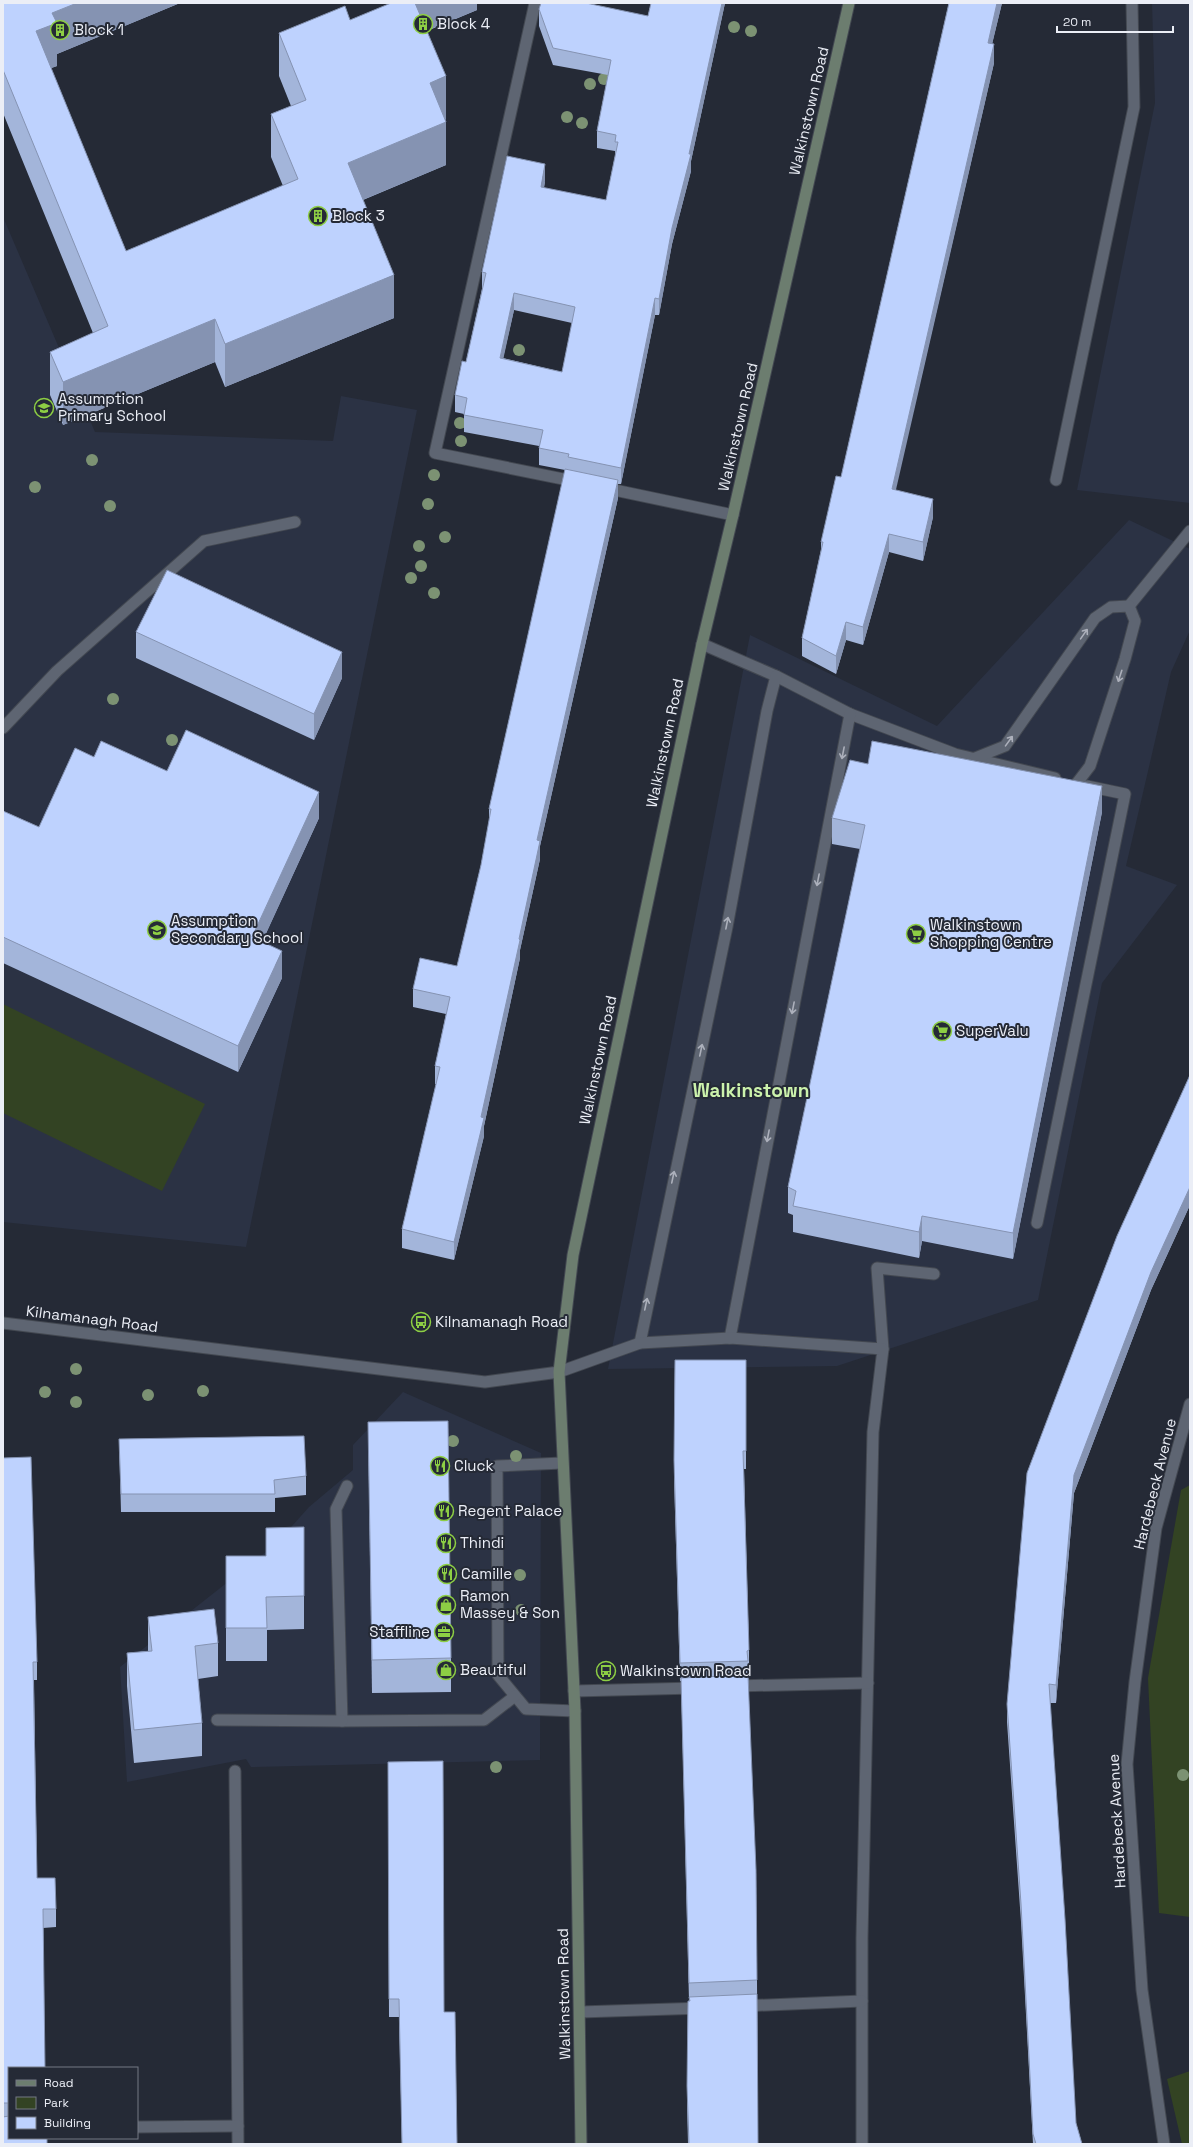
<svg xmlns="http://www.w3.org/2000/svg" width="1193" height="2147" font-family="'Space Grotesk',sans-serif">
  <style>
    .built { fill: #2b3244 }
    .green { fill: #334323 }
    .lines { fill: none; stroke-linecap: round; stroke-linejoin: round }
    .service-casing { stroke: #434851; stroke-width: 13 }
    .minor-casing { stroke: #434851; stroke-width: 13 }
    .secondary-casing { stroke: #434851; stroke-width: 13 }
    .service { stroke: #5e6572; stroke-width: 11 }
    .minor { stroke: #5e6572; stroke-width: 11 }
    .secondary { stroke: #6c7d6f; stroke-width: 11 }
    .tree { fill: #7c9273 }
    .wall { fill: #a3b5da; fill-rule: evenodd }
    .shaded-wall { fill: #8593b2 }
    .building { fill: #bed2fe; stroke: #8593b2; fill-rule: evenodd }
    .oneway { stroke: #acb0bb }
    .labels { text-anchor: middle; stroke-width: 4; stroke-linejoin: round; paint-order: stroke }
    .poi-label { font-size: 15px; fill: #ebeef6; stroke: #252a36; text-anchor: start }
    .street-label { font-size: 15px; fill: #ebeef6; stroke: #252a36 }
    .district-label { font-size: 19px; font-weight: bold; fill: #ccf2ac; stroke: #252a36 }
  </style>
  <rect width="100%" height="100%" fill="#252a36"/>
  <g class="built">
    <path d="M1152,3H1190V503L1077,490L1155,103Z"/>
    <path d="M3,217L95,432L333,441L341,396L417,410L246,1247L3,1222Z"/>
    <path d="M1129,520L1190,549V630L1171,672L1126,866L1177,885L1102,983L1038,1300L837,1366L608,1369L750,635L937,726Z"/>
    <path d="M403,1392L541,1453L540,1760L251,1767L246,1759L127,1782L120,1667L276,1544L309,1507L353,1470V1445Z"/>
  </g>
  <g class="green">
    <path d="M3,1004L205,1104L162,1191L3,1113Z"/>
    <path d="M1190,1485V1917L1159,1913L1148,1678L1181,1490Z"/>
    <path d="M1190,2071V2144H1182L1167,2079Z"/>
  </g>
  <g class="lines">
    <defs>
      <g id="service">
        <path d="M535,3L435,453L578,482"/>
        <path d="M1056,480L1134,107L1132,3"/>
        <path d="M605,488L733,515"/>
        <path d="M1129,606L1190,531"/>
        <path d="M702,644L776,676L850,714L955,754L1055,778"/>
        <path d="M3,728L57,671L204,541L295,522"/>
        <path d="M975,758L1005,746L1095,618L1111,607L1129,606L1135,621L1125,659L1090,766L1077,783"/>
        <path d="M1037,1223L1125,794L1087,786"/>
        <path d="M730,1338L850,714"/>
        <path d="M640,1343L727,927L767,711L776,676"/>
        <path d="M883,1349L877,1268L934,1274"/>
        <path d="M559,1372L640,1343L730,1338L883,1349L873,1432L862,1938V2144"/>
        <path d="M562,1463L497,1466L498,1675L526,1709L575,1711"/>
        <path d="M347,1486L336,1509L342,1721L484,1720L515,1696"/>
        <path d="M735,1686L868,1683"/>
        <path d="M574,1691L695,1688"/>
        <path d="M217,1720L342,1721"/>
        <path d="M235,1771L238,2144"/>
        <path d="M742,2006L862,2001"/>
        <path d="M580,2012L703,2008"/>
        <path d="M137,2127L238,2126"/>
      </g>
      <g id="minor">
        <path d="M3,1323L485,1382L559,1372"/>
        <path d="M1164,2144L1142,1990L1127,1764L1135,1682L1156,1528L1190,1404"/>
      </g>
      <path id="secondary" d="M581,2144L575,1711L559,1372L573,1255L702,644L733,515L849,3"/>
    </defs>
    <use href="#service" class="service-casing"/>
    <use href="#minor" class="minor-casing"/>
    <use href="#secondary" class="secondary-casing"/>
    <use href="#service" class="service"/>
    <use href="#minor" class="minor"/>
    <use href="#secondary" class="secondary"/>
  </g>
  <g class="tree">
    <circle cx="734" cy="27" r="6"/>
    <circle cx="751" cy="31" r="6"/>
    <circle cx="604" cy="79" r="6"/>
    <circle cx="590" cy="84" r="6"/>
    <circle cx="567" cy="117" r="6"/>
    <circle cx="582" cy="123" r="6"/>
    <circle cx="519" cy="350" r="6"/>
    <circle cx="460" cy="423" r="6"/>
    <circle cx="461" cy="441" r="6"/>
    <circle cx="92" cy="460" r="6"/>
    <circle cx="434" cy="475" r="6"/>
    <circle cx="35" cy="487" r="6"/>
    <circle cx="428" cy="504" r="6"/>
    <circle cx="110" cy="506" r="6"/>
    <circle cx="445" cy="537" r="6"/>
    <circle cx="419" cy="546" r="6"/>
    <circle cx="421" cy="566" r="6"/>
    <circle cx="411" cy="578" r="6"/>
    <circle cx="434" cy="593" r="6"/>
    <circle cx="113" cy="699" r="6"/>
    <circle cx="172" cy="740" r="6"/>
    <circle cx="76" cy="1369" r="6"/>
    <circle cx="203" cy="1391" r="6"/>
    <circle cx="45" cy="1392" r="6"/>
    <circle cx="148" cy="1395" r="6"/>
    <circle cx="76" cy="1402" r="6"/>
    <circle cx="453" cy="1441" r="6"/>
    <circle cx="516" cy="1456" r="6"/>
    <circle cx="520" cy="1575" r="6"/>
    <circle cx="521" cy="1610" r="6"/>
    <circle cx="496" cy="1767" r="6"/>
    <circle cx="1183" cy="1775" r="6"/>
  </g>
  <g class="wall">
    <path d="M3,3H180L57,54V66L51,68L126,251L283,186L271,157V114L291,106L279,76V33L350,20L477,3V10L427,31L446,119L445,120L446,165L363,200L394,318L225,387L215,362L63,425L50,395V352L93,333L3,113Z"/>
    <path d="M651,3H725L691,161V171L672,244L659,315H655L621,484H618V498L540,846V859L520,950V958L484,1126V1136L454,1260L402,1248V1229L436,1084H435V1066L446,1014L413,1007V989L457,966L481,865L489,821V809L565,470L539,465V446L464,432V414L455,412V395L466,362L482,289V272L545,181L544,188L606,200L615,156V151L597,148V131L608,75L553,65L539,26V9L648,16ZM514,310L572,323L562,372L503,358Z"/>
    <path d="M948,3H1002L992,44L994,63L895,490L933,517L923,561L889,552L863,645L846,640L836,674L802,656V638L821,550V542L841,477L861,389L948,7Z"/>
    <path d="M136,632L342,678L314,740L136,658Z"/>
    <path d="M94,757L167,771L319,818L262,942L282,978L238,1072L3,963V811L39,827Z"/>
    <path d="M1102,812L1013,1259L922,1241L919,1258L793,1232V1215L788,1213V1187L860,849L832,844V818Z"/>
    <path d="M1190,1075V1205L1151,1290L1074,1493L1056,1703H1050L1076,2123L1082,2144H1033L1021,1922L1007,1722V1704Z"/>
    <path d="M675,1360H746V1469H744L749,1650V1669H748V1675L757,1980L758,2144H688L687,2104L688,2001H689L681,1681H680L674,1478Z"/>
    <path d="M368,1422L451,1658V1692L372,1693Z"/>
    <path d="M119,1439L306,1476V1495L275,1498V1512H121Z"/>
    <path d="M3,1458L37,1662V1680H34L37,1878L56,1909V1927L43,1928L9,2068V2138L3,2144Z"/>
    <path d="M304,1527V1629L267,1630V1661H226V1556H266Z"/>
    <path d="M148,1617L218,1643V1676L198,1679L202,1723V1756L134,1763L127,1686V1653L148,1651Z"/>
    <path d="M388,1762L444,2012L457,2144H402L399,2017H389Z"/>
  </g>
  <g class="shaded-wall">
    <path d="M77,3H180L57,54V66L36,74V31L52,13Z"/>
    <path d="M409,3H477V10L409,38Z"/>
    <path d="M722,3H725L691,161V171L672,244L659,315V299L672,228Z"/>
    <path d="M997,3H1002L988,61V43Z"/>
    <path d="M994,44V63L892,507V489Z"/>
    <path d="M446,76V119L430,126V83Z"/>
    <path d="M446,122V165L348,206V163Z"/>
    <path d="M545,164V181L541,204V187Z"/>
    <path d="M394,275V318L225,387V344Z"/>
    <path d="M514,293V310L500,374V358Z"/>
    <path d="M655,298V315L621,484V468Z"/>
    <path d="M215,319V362L63,425V382Z"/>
    <path d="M618,480V498L540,846V859L520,950V958L484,1126V1136L454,1260V1242L481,1117L519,939L537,840Z"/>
    <path d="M933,499V517L923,561V542Z"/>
    <path d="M889,534V552L863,645V627Z"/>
    <path d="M846,622V640L836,674V656Z"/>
    <path d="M342,652V678L314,740V714Z"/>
    <path d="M1102,786V812L1013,1259V1233Z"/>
    <path d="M319,792V818L252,964V937Z"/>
    <path d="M282,951V978L238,1072V1046Z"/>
    <path d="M1190,1187V1205L1151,1290L1074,1493L1056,1703V1685L1074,1475L1151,1272Z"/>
    <path d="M922,1216V1241L919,1258V1232Z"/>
  </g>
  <g class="building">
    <path d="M3,3H77L52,13L57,23L36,31L126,251L298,179L271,114L306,100L279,33L345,6L350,20L391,3H415L446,76L430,83L446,122L348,163L394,275L225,344L215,319L63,382L50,352L108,326L3,70Z"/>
    <path d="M541,3H586L648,16L651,3H722L689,154H691L672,228L659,299L655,298L621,468L568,457L569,454L539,448L543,430L464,415L467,398L455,395L462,361L466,362L486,273L482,272L507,156L545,164L541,187L606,200L618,142H615L616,135L597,131L611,60L553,48L539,9ZM514,293L575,307L562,372L500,358Z"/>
    <path d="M949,3H997L988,43L994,44L892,489L933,499L923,542L889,534L863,627L846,622L836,656L802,638L823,542H821L836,476L841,477L861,389Z"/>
    <path d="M565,469L618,480L537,840L540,841L519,939L520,940L481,1117L484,1118L454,1242L402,1229L440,1067L435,1066L450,997L413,989L420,958L457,966L481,865L491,809H489Z"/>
    <path d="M167,570L342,652L314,714L136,632Z"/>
    <path d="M186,730L319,792L252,937L282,951L238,1046L3,937V811L39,827L75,748L94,757L101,741L167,771Z"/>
    <path d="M872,741L1102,786L1013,1233L922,1216L919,1232L793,1206L796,1191L788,1187L865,825L832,818L850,760L868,764Z"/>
    <path d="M1190,1075V1187L1151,1272L1074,1475L1056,1685L1049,1684L1065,1919L1076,2123L1082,2144H1036L1033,2134L1021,1904L1007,1704L1027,1473L1117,1236Z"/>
    <path d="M675,1360H746V1451H743L749,1650L747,1651L748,1661L680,1663L674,1460Z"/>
    <path d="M448,1421L451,1658L372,1660L368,1422Z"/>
    <path d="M304,1436L306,1476L274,1480L275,1494H121L119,1439Z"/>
    <path d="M31,1457L37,1662H33L37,1878H55L56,1909H43L45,2068H9V2103H3V1458Z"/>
    <path d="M304,1527V1596L266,1597L267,1628H226V1556H266V1528Z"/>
    <path d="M214,1609L218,1643L195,1646L202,1723L134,1730L127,1653L152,1651L148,1617Z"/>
    <path d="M748,1675L756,1870L757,1980L689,1983L681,1678Z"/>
    <path d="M443,1761L444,2012H455L457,2144H402L399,1999H389L388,1762Z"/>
    <path d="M757,1994L758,2144H689L687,2086L688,2001H690L689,1997Z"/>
    <path d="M9,2116V2138H47V2144H3V2117Z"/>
  </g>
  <defs><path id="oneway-shaft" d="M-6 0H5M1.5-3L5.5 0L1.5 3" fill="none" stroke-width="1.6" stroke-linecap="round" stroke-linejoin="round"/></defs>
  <g class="oneway">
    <use href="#oneway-shaft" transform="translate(1084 634) rotate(-55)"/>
    <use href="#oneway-shaft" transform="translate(1120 676) rotate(108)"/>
    <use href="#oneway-shaft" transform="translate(1009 741) rotate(-54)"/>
    <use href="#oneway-shaft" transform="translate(843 753) rotate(101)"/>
    <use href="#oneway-shaft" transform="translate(818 880) rotate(101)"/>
    <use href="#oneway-shaft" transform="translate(727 923) rotate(-79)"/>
    <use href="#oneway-shaft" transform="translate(793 1008) rotate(101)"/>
    <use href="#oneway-shaft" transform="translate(701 1050) rotate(-78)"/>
    <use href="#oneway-shaft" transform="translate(768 1136) rotate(101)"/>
    <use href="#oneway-shaft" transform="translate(673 1177) rotate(-78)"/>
    <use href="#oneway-shaft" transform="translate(646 1304) rotate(-78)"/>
  </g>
  <defs>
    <symbol id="building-ring" viewBox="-11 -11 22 22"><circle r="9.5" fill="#252a36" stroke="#8dce44" stroke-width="1.5"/><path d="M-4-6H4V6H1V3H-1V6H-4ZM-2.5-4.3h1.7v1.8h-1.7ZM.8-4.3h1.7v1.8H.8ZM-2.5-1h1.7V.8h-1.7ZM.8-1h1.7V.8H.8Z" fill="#8dce44"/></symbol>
    <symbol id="school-ring" viewBox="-11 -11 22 22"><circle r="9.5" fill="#252a36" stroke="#8dce44" stroke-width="1.5"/><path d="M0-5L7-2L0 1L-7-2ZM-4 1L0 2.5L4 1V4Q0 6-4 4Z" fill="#8dce44"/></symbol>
    <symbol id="supermarket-ring" viewBox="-11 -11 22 22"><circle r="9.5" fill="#252a36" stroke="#8dce44" stroke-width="1.5"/><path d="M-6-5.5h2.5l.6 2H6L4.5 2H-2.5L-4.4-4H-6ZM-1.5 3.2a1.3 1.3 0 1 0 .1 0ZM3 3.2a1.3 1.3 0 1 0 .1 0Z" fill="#8dce44"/></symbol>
    <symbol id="bus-ring" viewBox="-11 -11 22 22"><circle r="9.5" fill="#252a36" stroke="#8dce44" stroke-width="1.5"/><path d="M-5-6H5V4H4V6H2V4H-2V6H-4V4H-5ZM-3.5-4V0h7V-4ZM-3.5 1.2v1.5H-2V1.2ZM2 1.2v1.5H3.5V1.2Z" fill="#8dce44"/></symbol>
    <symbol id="restaurant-ring" viewBox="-11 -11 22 22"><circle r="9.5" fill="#252a36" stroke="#8dce44" stroke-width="1.5"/><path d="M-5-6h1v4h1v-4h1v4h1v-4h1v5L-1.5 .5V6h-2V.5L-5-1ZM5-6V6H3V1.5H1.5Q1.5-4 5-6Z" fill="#8dce44"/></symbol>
    <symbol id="shop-ring" viewBox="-11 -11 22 22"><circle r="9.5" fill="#252a36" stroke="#8dce44" stroke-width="1.5"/><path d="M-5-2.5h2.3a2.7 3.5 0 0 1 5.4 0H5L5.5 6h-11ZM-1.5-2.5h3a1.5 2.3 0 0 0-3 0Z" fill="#8dce44"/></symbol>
    <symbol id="office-ring" viewBox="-11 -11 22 22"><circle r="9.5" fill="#252a36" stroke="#8dce44" stroke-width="1.5"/><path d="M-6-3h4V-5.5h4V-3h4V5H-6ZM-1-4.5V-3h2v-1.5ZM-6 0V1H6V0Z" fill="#8dce44"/></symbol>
  </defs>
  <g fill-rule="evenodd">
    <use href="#building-ring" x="412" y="13" width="22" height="22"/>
    <use href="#building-ring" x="49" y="19" width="22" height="22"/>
    <use href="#building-ring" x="307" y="205" width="22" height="22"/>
    <use href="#school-ring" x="33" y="397" width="22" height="22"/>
    <use href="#school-ring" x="146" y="919" width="22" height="22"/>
    <use href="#supermarket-ring" x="905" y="923" width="22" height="22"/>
    <use href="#supermarket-ring" x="931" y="1020" width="22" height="22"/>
    <use href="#bus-ring" x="410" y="1311" width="22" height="22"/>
    <use href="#restaurant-ring" x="429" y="1455" width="22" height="22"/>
    <use href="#restaurant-ring" x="433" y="1500" width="22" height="22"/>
    <use href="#restaurant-ring" x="435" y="1532" width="22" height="22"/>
    <use href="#restaurant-ring" x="436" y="1563" width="22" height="22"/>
    <use href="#shop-ring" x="435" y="1594" width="22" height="22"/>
    <use href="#office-ring" x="433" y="1621" width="22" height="22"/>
    <use href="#shop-ring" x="435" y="1659" width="22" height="22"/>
    <use href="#bus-ring" x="595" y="1660" width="22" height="22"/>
  </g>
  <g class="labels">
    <g class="poi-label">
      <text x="437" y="29">Block 4</text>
      <text x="74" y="35">Block 1</text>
      <text x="332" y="221">Block 3</text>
      <text x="58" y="404">Assumption<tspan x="58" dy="17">Primary School</tspan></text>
      <text x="171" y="926">Assumption<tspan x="171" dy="17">Secondary School</tspan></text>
      <text x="930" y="930">Walkinstown<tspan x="930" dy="17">Shopping Centre</tspan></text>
      <text x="956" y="1036">SuperValu</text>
      <text x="435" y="1327">Kilnamanagh Road</text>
      <text x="454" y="1471">Cluck</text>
      <text x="458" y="1516">Regent Palace</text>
      <text x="460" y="1548">Thindi</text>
      <text x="461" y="1579">Camille</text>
      <text x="460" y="1601">Ramon<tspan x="460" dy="17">Massey &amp; Son</tspan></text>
      <text x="430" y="1637" text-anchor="end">Staffline</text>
      <text x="460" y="1675">Beautiful</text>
      <text x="620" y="1676">Walkinstown Road</text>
    </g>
    <g class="street-label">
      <text transform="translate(809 111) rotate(-77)" y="5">Walkinstown Road</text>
      <text transform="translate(738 427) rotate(-77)" y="5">Walkinstown Road</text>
      <text transform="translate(665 743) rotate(-78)" y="5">Walkinstown Road</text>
      <text transform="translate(598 1060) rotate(-78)" y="5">Walkinstown Road</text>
      <text transform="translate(92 1319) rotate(7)" y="5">Kilnamanagh Road</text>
      <text transform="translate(1155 1484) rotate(-76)" y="5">Hardebeck Avenue</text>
      <text transform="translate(1117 1821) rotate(-93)" y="5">Hardebeck Avenue</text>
      <text transform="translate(564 1994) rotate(-91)" y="5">Walkinstown Road</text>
    </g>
    <g class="district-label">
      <text x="751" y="1097">Walkinstown</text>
    </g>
  </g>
  <rect width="1193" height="2147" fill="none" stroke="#ebeef6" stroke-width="8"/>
  <rect x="8" y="2067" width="130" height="72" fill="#252a36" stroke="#747883"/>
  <rect x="16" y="2080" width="20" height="6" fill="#6c7d6f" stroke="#747883"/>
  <text x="44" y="2087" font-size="12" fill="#ebeef6">Road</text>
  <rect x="16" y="2097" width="20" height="12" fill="#334323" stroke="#747883"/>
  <text x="44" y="2107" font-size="12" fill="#ebeef6">Park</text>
  <rect x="16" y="2117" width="20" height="12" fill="#bed2fe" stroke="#747883"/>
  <text x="44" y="2127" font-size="12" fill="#ebeef6">Building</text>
  <path d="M1057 26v6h116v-6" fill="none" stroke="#ebeef6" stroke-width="2"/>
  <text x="1063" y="26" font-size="12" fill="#ebeef6" stroke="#252a36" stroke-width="3" paint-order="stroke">20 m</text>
</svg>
